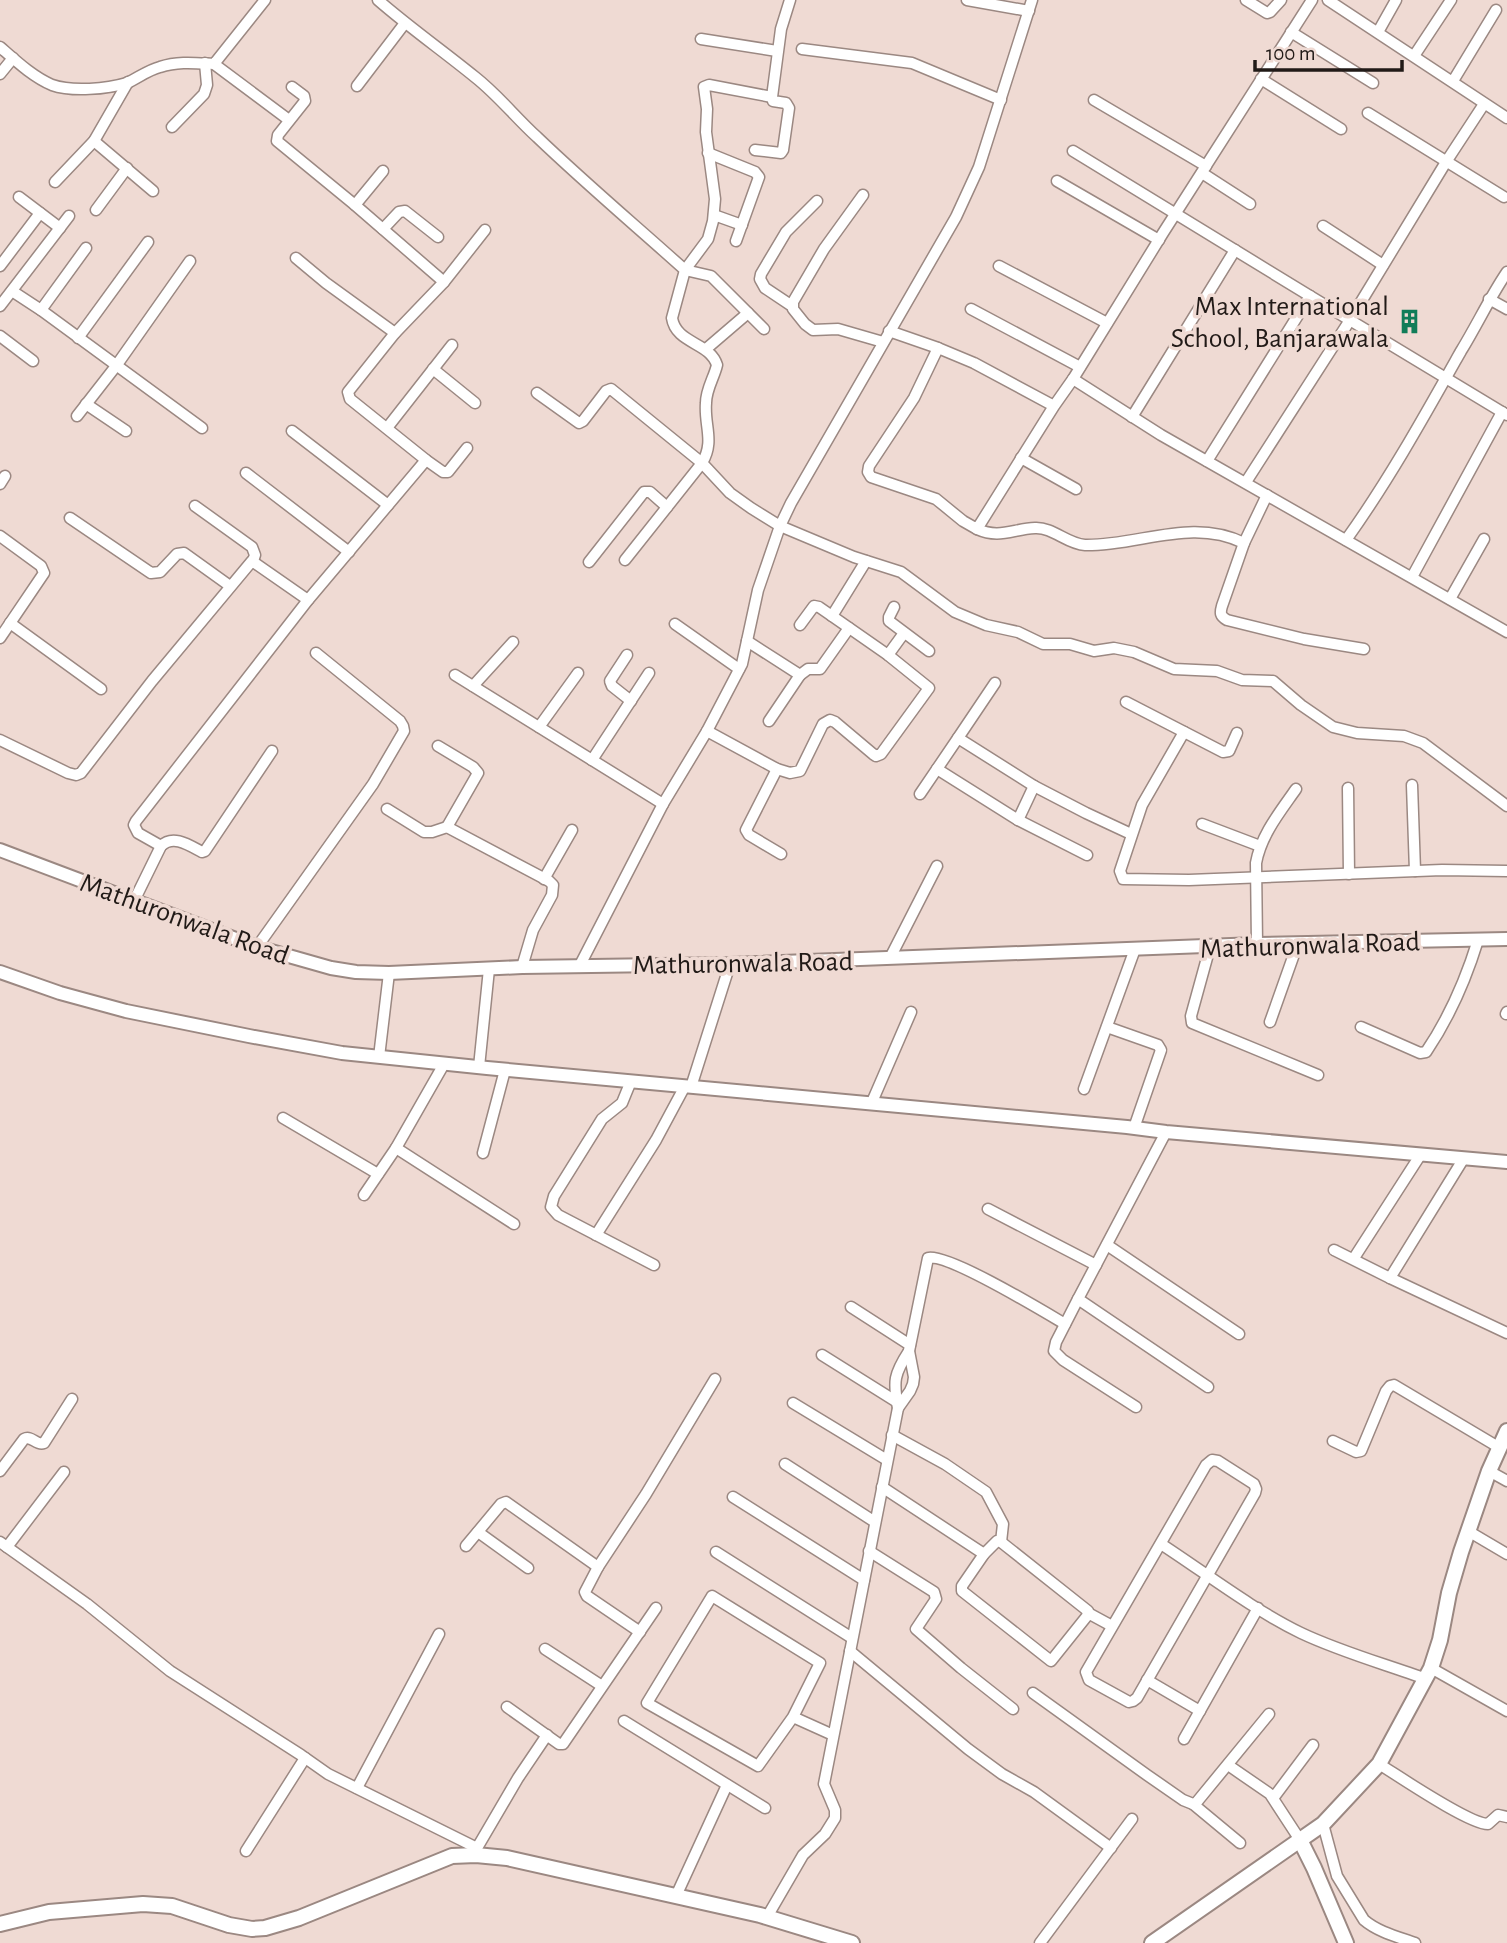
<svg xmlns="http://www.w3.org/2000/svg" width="1507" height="1943" font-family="'Alegreya Sans',sans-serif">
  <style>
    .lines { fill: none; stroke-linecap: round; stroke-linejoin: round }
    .minor-casing { stroke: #9b8882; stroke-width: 13 }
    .tertiary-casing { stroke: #9b8882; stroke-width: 16 }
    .secondary-casing { stroke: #9b8882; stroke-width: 18 }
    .minor { stroke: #fff; stroke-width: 10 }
    .tertiary { stroke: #fff; stroke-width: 12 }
    .secondary { stroke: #fff; stroke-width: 14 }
    .labels { text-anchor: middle; stroke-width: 7; stroke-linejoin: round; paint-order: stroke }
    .poi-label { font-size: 28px; fill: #211a17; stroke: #efdad3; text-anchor: end }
    .street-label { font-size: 28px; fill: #211a17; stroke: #efdad3 }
  </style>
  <rect width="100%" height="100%" fill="#efdad3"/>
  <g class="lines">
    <defs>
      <g id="minor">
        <path d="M378,0C409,27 443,51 475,77C498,95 515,117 537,137C585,183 636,226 685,270L672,318C676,344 710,342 717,365C714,378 706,389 706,403C704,426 715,441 702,463L730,493L751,508L780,526L854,557L901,572L955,612L986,625L1018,632L1043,644H1070L1094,651L1114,648L1134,652L1174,669L1217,671L1242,680L1273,681L1301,705L1333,727L1357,733L1404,736L1423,743L1507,806"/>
        <path d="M967,0L1029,11"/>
        <path d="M1246,0L1267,13L1270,12L1281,0"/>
        <path d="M1328,0L1507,118"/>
        <path d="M1291,32L1373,83"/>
        <path d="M1378,32L1396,0"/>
        <path d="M701,39L777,51"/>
        <path d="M0,47C16,61 33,77 52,85C72,92 107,89 127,83C138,78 148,70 160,67C178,61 195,63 214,64L265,0"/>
        <path d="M802,49L912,63L1001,100"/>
        <path d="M1414,56L1451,0"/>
        <path d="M214,64L289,120"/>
        <path d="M0,74L13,58"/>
        <path d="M1261,79L1341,129"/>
        <path d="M1453,81L1496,10"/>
        <path d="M357,86L405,23"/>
        <path d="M292,87L304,96L305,101L278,135L277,141L355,205L444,282"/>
        <path d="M1094,100L1206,166"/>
        <path d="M1368,113L1504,197"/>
        <path d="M172,127L204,94L207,85L205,63"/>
        <path d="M94,141L153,191"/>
        <path d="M755,150L781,153L783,150L789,108L786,103L773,101L772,97L781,29L790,0"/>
        <path d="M1073,151L1310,296L1507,415"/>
        <path d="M708,153L755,172L759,177L736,241"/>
        <path d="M1202,173L1250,204"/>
        <path d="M1057,181L1159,240"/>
        <path d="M55,182L94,141L128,82"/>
        <path d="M863,195L824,249L793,302V309L805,324L813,330L838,329L883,342"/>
        <path d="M19,197L60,228"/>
        <path d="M355,205L383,171"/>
        <path d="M96,210L127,168"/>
        <path d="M714,215L742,225"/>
        <path d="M1323,226L1383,265"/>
        <path d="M383,229L399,212L405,211L438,237"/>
        <path d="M296,258L326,283L395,333"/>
        <path d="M0,266L40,213"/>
        <path d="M999,266L1107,323"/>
        <path d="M12,291L41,310L202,428"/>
        <path d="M1489,299L1507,309"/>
        <path d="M0,306L69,216"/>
        <path d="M792,306L765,288L760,279L761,274L786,232L817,201"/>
        <path d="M971,309L1080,367"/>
        <path d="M41,310L86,248"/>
        <path d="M764,329L711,276L685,270L708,239L713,221L715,199L706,132L707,109L704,87L709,85L772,97"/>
        <path d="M889,331L938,348"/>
        <path d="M0,336L33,361"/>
        <path d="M78,338L148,242"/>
        <path d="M706,349L748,313"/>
        <path d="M433,369L475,403"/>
        <path d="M1073,379L1161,435L1507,632"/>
        <path d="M537,393L579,423L583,421L606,391L611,389L702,463L625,560"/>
        <path d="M86,404L126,431"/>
        <path d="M1054,406L974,363L938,348L914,398L869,466L868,472L871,477L936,499L963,521L977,529L1054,406L1073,379L1163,233L1312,0"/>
        <path d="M77,416L116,366L190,261"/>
        <path d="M1132,417L1235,250"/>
        <path d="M387,428L452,345"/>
        <path d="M292,431L388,505"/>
        <path d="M1021,458L1076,489"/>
        <path d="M426,460L443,472H448L467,448"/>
        <path d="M1207,461L1310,296"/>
        <path d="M246,473L349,552"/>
        <path d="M1246,482L1350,320L1446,162L1484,104"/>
        <path d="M0,484L5,476"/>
        <path d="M195,506L252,547L255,555L253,561"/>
        <path d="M70,518L151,573L160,572L177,554L184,553L230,586"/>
        <path d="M977,529C999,539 1013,529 1035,528C1053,527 1067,544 1085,545C1139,546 1192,517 1244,543L1267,495"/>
        <path d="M0,536L41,566L44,573L0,638"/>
        <path d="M1346,540C1389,480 1425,415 1461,351C1477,325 1490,297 1507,272"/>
        <path d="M1244,543L1222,606C1220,613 1220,616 1227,620L1304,639L1364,649"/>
        <path d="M589,562L644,492H650L667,507"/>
        <path d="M1412,577L1502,412"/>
        <path d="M1450,599L1484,539"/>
        <path d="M894,607L889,617V621L929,651"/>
        <path d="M10,623L101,689"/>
        <path d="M675,624L739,669"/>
        <path d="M800,625L814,606L819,607L832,616"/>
        <path d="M747,641L800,675L808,669H820L849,628"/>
        <path d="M627,655L610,681L612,686L631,701"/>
        <path d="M888,655L904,633"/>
        <path d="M455,675L663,804"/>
        <path d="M473,686L513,642"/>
        <path d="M1126,702L1223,752L1229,751L1237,733"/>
        <path d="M769,721L800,675"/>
        <path d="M539,727L578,673"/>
        <path d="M707,731L777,769L790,773L800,771L823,724L830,720L835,722L873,754L876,756L881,754L929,688L888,655L832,616L866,561"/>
        <path d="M1184,732L1142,805L1120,871L1123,879L1189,880L1442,870L1507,871"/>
        <path d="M958,738L995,683"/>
        <path d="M0,740L68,773L76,775L81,773L152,681L252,561L308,600"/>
        <path d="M438,746L473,767L478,773L447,827L549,881L553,885L552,895L533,930L522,967"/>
        <path d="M592,760L649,673"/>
        <path d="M777,769L746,830L749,835L781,854"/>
        <path d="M937,769L1018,820L1087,855"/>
        <path d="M1412,785L1415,871"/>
        <path d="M1348,788L1349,874"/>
        <path d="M920,794L958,738L1034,786L1086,813L1131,834"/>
        <path d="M387,809L424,832H432L447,827"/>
        <path d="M1018,820L1034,786"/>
        <path d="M1202,824L1260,846"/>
        <path d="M161,846C173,834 189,845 202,852L205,851L272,751"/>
        <path d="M544,879L572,830"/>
        <path d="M134,901L161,846L138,833L134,825L136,821L308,600L426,460L350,399L348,392L395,333L444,282L485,230"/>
        <path d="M1257,944L1256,863C1261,835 1280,812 1296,789"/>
        <path d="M257,947L373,784L404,731L403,726L400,721L316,653"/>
        <path d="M1210,947L1191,1016L1192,1023L1318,1075"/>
        <path d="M890,958L937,866"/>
        <path d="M580,965L663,804L707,731L742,664L758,590L780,526L791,503L956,217L979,167L1032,0"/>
        <path d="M1506,1014L1507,1012"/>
        <path d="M1270,1022L1298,943"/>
        <path d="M1107,1027L1158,1045L1161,1050L1134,1128"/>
        <path d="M1361,1027L1420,1053L1426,1052C1449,1018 1466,979 1478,940"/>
        <path d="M379,1057L389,973"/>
        <path d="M479,1067L489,969"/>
        <path d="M631,1081L622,1103L602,1119L554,1196L551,1207L558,1215L654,1265"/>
        <path d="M691,1087L730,964"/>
        <path d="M1084,1089L1135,949"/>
        <path d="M872,1102L911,1012"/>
        <path d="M283,1118L378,1174"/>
        <path d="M1166,1132L1078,1299L1208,1387"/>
        <path d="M396,1148L514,1224"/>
        <path d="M483,1153L505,1070"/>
        <path d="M1464,1158L1390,1278L1507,1333"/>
        <path d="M364,1195L396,1148L444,1064"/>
        <path d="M988,1209L1096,1265"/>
        <path d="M596,1235L656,1140L685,1086"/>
        <path d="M1107,1245L1239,1334"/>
        <path d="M1334,1250L1390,1278"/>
        <path d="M1354,1258L1421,1154"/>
        <path d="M1078,1299L1056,1342L1054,1351L1063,1360L1136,1407"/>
        <path d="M851,1307L910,1345"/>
        <path d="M822,1355L897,1402"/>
        <path d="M793,1403L887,1460"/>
        <path d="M898,1408L910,1391L913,1384L914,1377L909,1351L928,1258C947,1253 1043,1311 1065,1324"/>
        <path d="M892,1435L945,1464L986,1492L1003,1524L1001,1542"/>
        <path d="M1333,1441L1356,1452L1361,1451L1386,1391L1390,1386L1394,1385L1500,1448"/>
        <path d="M1212,1460L1218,1461L1254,1484L1256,1489L1255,1493L1137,1698L1133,1701L1129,1702L1089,1680L1086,1672L1206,1465Z"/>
        <path d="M785,1464L875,1522"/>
        <path d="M0,1471L24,1439C32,1435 36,1446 44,1443L72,1399"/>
        <path d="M1489,1471L1507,1481"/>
        <path d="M882,1487L984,1554"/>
        <path d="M733,1497L864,1580"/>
        <path d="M1468,1531L1507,1554"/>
        <path d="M478,1532L528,1568"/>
        <path d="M997,1541L1001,1542L1088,1611L1087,1616L1051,1661L962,1591V1586L984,1554Z"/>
        <path d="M0,1542L87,1604L170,1671L301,1755L328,1774L477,1848"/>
        <path d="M1161,1544C1207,1574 1252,1609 1301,1633C1341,1652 1385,1664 1426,1679"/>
        <path d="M466,1546L501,1504L506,1502L598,1567"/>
        <path d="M7,1547L64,1472"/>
        <path d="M869,1551L934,1592L936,1599L916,1629L961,1668L1013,1709"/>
        <path d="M716,1552L852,1638"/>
        <path d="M1088,1613L1112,1626"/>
        <path d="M640,1632L587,1596L585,1592L598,1567L646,1494L715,1379"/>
        <path d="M545,1649L602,1686"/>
        <path d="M850,1651L968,1749L1002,1774L1034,1792L1111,1848"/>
        <path d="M1431,1668L1507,1711"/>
        <path d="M1147,1680L1200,1711"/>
        <path d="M1033,1693L1147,1775L1183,1800L1193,1804L1196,1803L1269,1714"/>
        <path d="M507,1707L559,1744H563L656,1608"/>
        <path d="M793,1717L820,1663L712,1596L647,1703L758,1766L793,1717L833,1735"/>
        <path d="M624,1721L765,1808"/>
        <path d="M1184,1739L1258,1608"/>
        <path d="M1379,1764C1400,1777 1469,1824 1488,1824L1498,1815L1507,1817"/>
        <path d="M1228,1765L1270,1794L1300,1840"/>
        <path d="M357,1788L439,1634"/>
        <path d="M1274,1797L1313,1745"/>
        <path d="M1193,1804L1240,1843"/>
        <path d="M1323,1824L1337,1876L1364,1920C1378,1932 1398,1937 1415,1943"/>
        <path d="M246,1851L305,1758"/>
        <path d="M476,1854L477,1848L518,1778L547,1735"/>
        <path d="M676,1896L727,1785"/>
        <path d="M767,1917L803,1855L825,1834L835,1818V1810L824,1784L898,1408C893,1381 894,1374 909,1351"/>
        <path d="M1040,1943L1132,1819"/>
      </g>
      <g id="tertiary">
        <path d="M0,850L257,947L331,968L356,972L389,973L522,967L730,964L1257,944L1507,939"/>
        <path d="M0,972L60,993L126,1011L249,1036L342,1053L487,1068L1127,1127L1166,1132L1507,1162"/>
      </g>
      <g id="secondary">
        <path d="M1300,1840L1314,1868L1346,1943"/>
        <path d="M0,1924L49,1912L143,1904L172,1906L229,1925L252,1929L265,1928L299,1918L452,1856L476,1855L507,1858L760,1915L852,1943"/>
        <path d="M1152,1943L1323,1824L1379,1764L1431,1668L1440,1640L1449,1593L1461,1552L1489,1471L1507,1431"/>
      </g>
    </defs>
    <use href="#minor" class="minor-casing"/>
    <use href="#tertiary" class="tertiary-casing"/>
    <use href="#secondary" class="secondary-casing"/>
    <use href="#minor" class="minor"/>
    <use href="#tertiary" class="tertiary"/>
    <use href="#secondary" class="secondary"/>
  </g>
  <defs>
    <symbol id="building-bare" viewBox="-9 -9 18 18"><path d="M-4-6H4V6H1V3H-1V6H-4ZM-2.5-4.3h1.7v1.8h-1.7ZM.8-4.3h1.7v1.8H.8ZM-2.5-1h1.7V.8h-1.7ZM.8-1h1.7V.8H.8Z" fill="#107c58" stroke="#efdad3" stroke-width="2.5" paint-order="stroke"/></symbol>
  </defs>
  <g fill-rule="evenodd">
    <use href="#building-bare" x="1392" y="304" width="35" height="35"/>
  </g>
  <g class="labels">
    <g class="poi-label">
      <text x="1389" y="315">Max International<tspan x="1389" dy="32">School, Banjarawala</tspan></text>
    </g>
    <g class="street-label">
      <text transform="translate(185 918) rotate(20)" y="10">Mathuronwala Road</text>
      <text transform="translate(1310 944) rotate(-2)" y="10">Mathuronwala Road</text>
      <text transform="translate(743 962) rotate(-1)" y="10">Mathuronwala Road</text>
    </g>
  </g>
  <path d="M1255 60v10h147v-10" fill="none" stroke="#211a17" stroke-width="3.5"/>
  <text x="1266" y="60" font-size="21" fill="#211a17" stroke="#efdad3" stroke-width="5" paint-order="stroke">100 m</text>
</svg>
